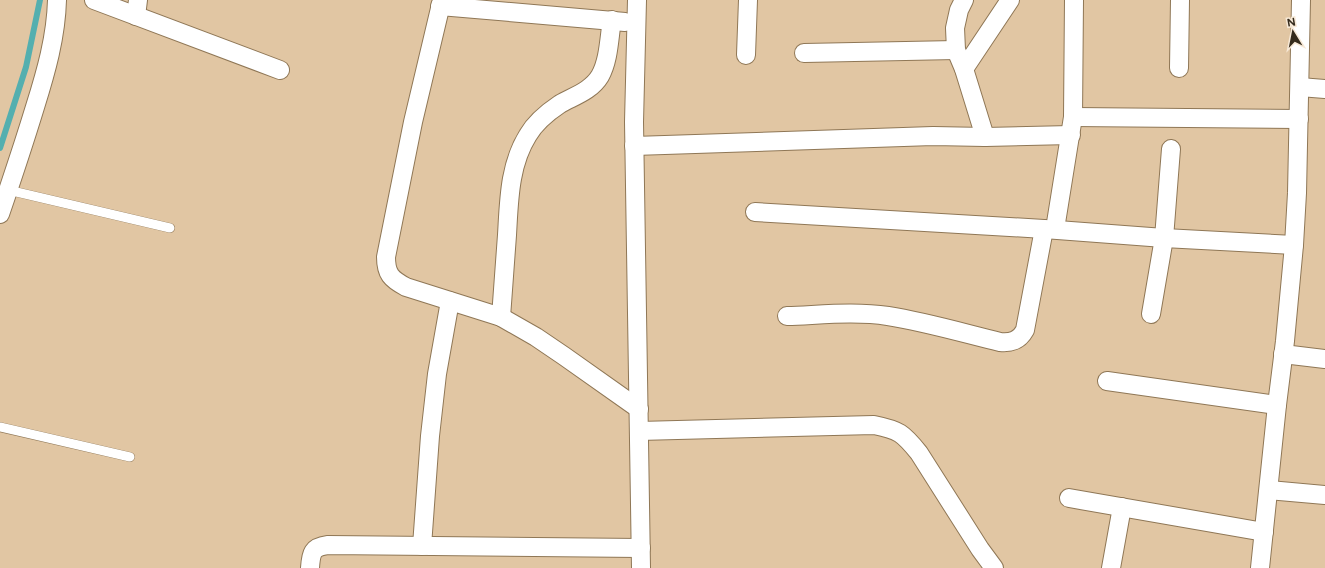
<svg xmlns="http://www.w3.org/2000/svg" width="1325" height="568" font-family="Figtree,sans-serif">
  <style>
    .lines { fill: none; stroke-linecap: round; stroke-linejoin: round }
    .stream { stroke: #54afaf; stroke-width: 6 }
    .service-casing { stroke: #8f7756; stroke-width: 10 }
    .minor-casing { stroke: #8f7756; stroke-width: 20 }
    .service { stroke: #fff; stroke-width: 9 }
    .minor { stroke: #fff; stroke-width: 18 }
  </style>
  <rect width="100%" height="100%" fill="#e1c6a3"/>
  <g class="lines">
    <path class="stream" d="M0,148L26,67L40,0"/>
    <defs>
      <g id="service">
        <path d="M8,190L170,228"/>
        <path d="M0,427L130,457"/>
      </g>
      <g id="minor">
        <path d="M94,0L280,70"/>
        <path d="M442,0L413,122L386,257C386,274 391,279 406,287L501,317L536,337L564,356L639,409"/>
        <path d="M637,0L634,122L641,568"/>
        <path d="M964,0L959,10L955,28L956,50L964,69L985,137"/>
        <path d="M440,6L625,22"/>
        <path d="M136,16L138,0"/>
        <path d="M804,53L956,50"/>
        <path d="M746,55L748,0"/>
        <path d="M1179,68L1180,0"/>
        <path d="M964,69L1010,0"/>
        <path d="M1300,87L1325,89"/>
        <path d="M1073,117L1299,119"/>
        <path d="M634,146L933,136L985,137L1071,135"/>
        <path d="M755,212L1044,229L1164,238L1294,245"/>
        <path d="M0,214C12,179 24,143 35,107C46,72 56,37 57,0"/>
        <path d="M1055,229L1073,117L1074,0"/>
        <path d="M1151,314L1164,238L1171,149"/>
        <path d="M787,316C820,315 855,311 888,316C926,322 963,333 1000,342C1011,343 1019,341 1025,330L1044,229"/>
        <path d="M501,317C503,290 505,262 507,235C509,202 509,165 528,135C535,123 548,112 560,104C574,96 591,91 600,76C609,60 609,38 612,20"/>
        <path d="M1283,354L1325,359"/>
        <path d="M1107,381L1277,405"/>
        <path d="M639,431L874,425C899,430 903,433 919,453L980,549L994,568"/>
        <path d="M1269,490L1325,495"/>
        <path d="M1069,498L1264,532"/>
        <path d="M422,546L430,436L437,374L450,301"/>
        <path d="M310,568C311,553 312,547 328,545L641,548"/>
        <path d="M1111,568L1122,507"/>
        <path d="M1260,568L1277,405L1285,341L1294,245L1297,193L1301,0"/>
      </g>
    </defs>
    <use href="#service" class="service-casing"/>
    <use href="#minor" class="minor-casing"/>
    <use href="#service" class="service"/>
    <use href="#minor" class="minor"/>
  </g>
  <g transform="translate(1293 32) rotate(350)" stroke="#f7e9d7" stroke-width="3" paint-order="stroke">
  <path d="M0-3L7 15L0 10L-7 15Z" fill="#352b1d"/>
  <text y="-6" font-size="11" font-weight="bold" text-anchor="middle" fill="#352b1d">N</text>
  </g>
</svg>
